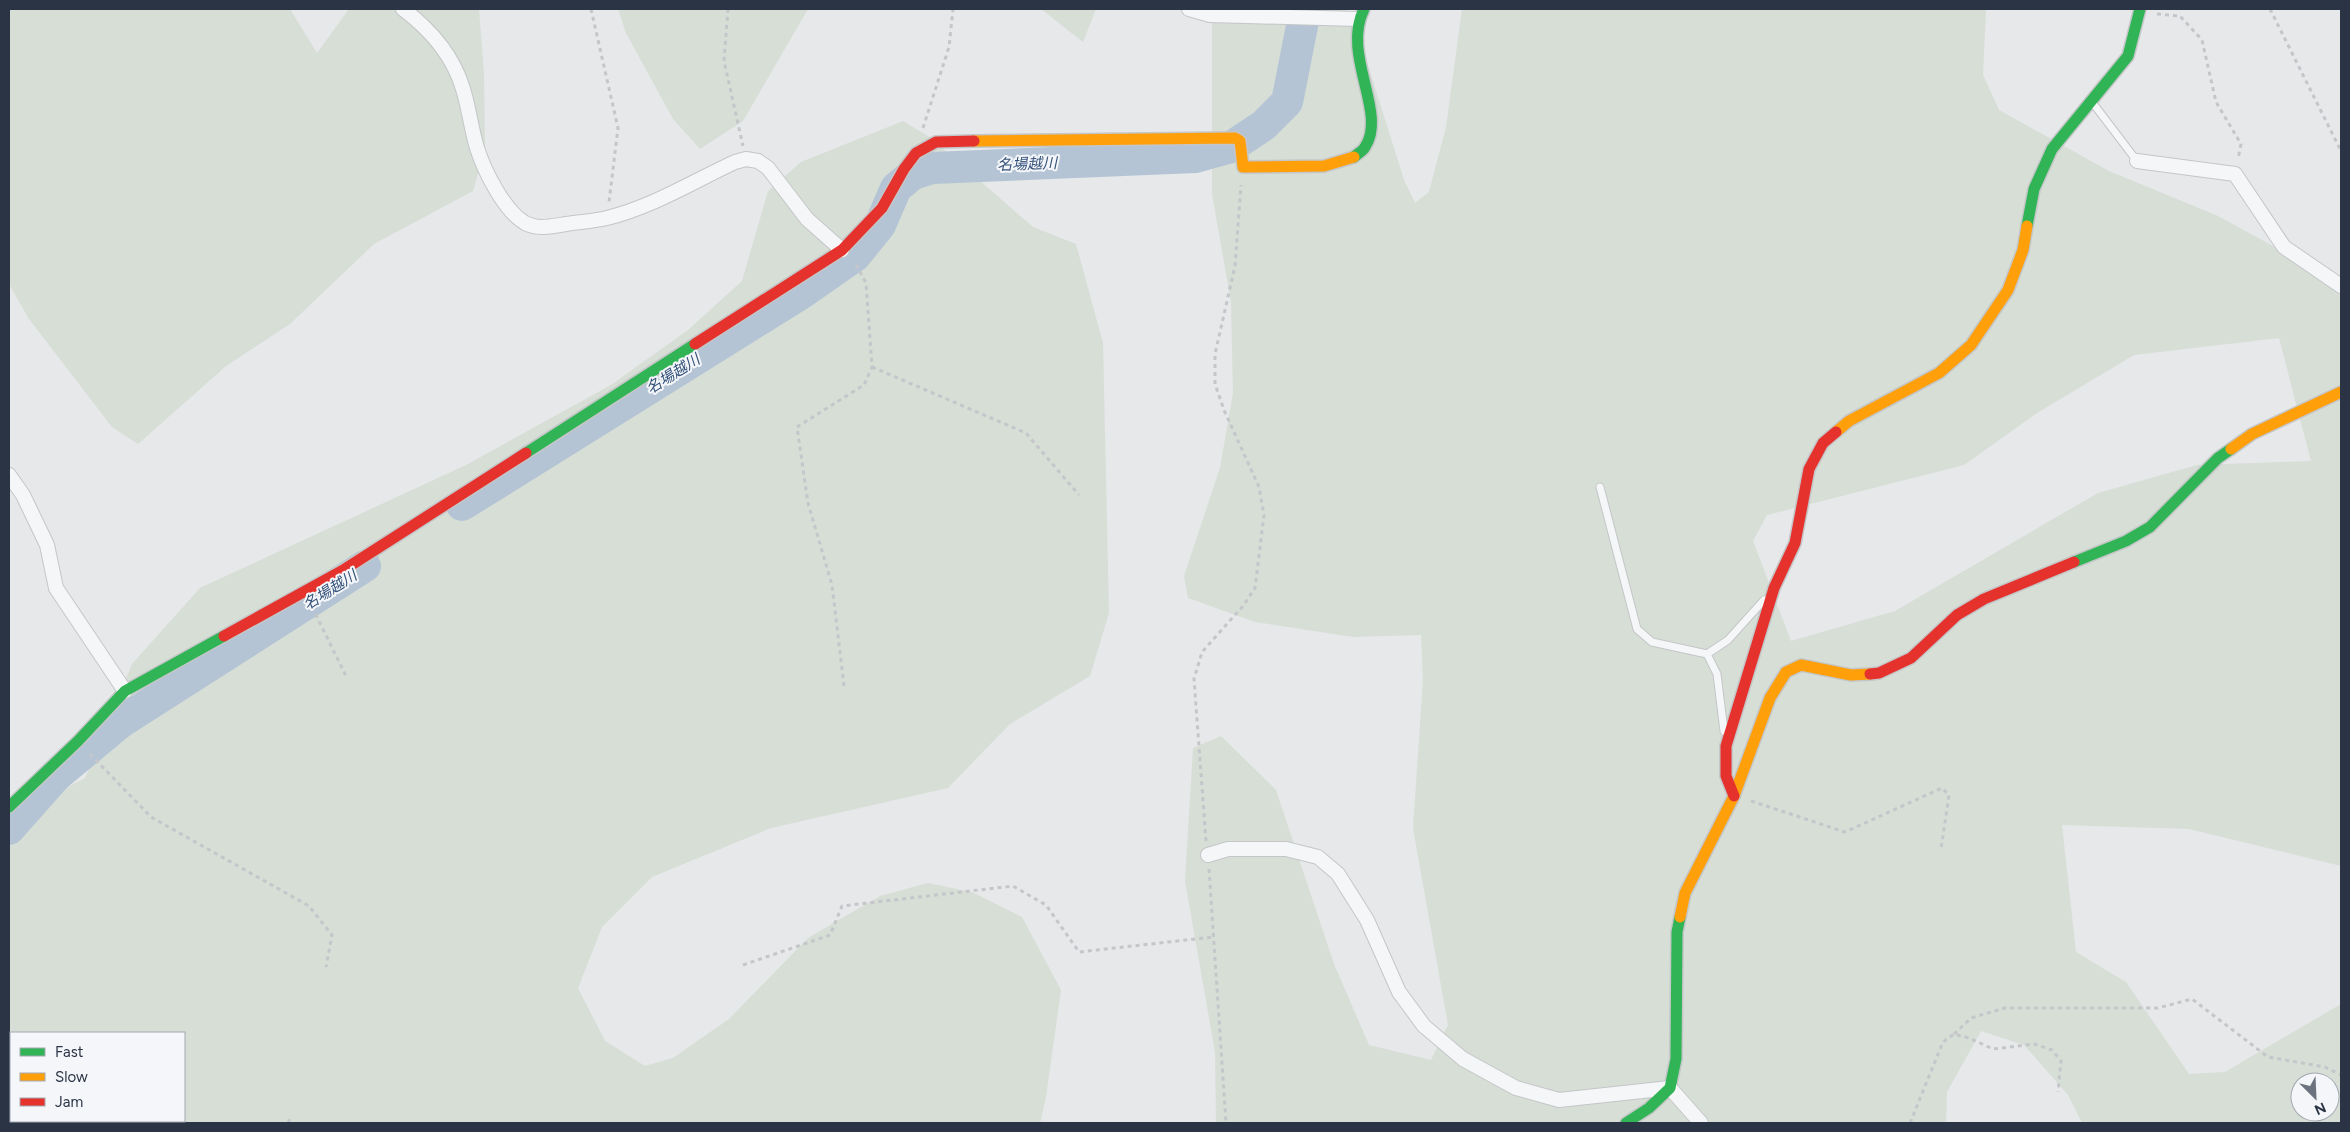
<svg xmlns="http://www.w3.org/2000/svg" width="2350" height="1132" font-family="Figtree,'Noto Sans JP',sans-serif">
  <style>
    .green { fill: #d6ded6; fill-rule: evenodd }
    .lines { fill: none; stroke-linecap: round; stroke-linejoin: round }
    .river { stroke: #b4c4d5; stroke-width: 32 }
    .lane-casing { stroke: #c4c6c8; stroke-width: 9 }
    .street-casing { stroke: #c4c6c8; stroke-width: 16 }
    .fast-casing { stroke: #c4c6c8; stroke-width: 14 }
    .slow-casing { stroke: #c4c6c8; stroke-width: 14 }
    .jam-casing { stroke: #c4c6c8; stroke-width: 14 }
    .path { stroke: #c5c6ca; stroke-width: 3; stroke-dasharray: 4 4; stroke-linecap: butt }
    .lane { stroke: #f5f6f7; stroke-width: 7 }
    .street { stroke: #f5f6f7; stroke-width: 14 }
    .fast { stroke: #30b455; stroke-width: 11 }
    .slow { stroke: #ff9f0a; stroke-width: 11 }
    .jam { stroke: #e5322d; stroke-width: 11 }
    .labels { text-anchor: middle; stroke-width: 4; stroke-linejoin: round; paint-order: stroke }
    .water-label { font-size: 15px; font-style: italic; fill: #34527a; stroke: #f4f6f9 }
  </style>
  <rect width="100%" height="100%" fill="#e6e8ea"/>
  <g class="green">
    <path d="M9,9H290L317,53L349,9H479L484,74L485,149L473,191L374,244L290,324L226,366L138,444L112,427L29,319L9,284Z"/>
    <path d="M618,9H808L743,121L700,149L673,119L626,33Z"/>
    <path d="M1041,9H1096L1083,42Z"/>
    <path d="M1212,9H1346L1367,62L1404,180L1415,203L1429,192L1446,127L1462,9H1986L1983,75L1999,110L2109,171L2218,216L2341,283V866L2189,829L2062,825L2076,952L2126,982L2189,1074L2225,1072L2341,1004V1123H2082L2068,1095L2024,1045L1981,1031L1947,1092L1946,1123H1216L1215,1052L1185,881L1193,748L1221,736L1276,790L1334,964L1369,1045L1431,1060L1448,1025L1413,828L1423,680L1421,635L1353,637L1255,622L1188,598L1184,576L1220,468L1233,393L1231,302L1212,194ZM2279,338L2311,461L2197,465L2098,493L1895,611L1791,641L1753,541L1767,515L1964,465L2037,413L2134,355ZM2300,1082H2330V1112H2300Z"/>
    <path d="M903,121L931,138L1033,227L1076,244L1103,343L1109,613L1090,676L1010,724L948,788L771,828L652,877L602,927L578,988L605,1041L645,1066L673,1058L729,1019L808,938L880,896L928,883L972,892L1022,917L1061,990L1046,1097L1040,1123H9V818L85,778L132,664L200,588L466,465L611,385L688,330L742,281L768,191L801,162ZM11,1033H184V1121H11Z"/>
  </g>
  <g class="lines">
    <g class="river">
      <path d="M462,505L802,293L855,256L880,225L896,188L913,174L932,168L1195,157L1231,147L1264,125L1287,102L1303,21L1307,9"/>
      <path d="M9,829L56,776L121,722L365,566"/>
    </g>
    <defs>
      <g id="lane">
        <path d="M2092,102L2137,161"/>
        <path d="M1600,487L1637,629L1652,642L1707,654L1717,674L1724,731"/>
        <path d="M1707,654L1728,640L1764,600"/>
      </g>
      <g id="street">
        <path d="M403,9C431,30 453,55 463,89C469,108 471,128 477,148C484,170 504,211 525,223C538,230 552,226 566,224C579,222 594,221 607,218C652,207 694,181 735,162L746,159L758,161L768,168L807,219L842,250"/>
        <path d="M1189,9L1210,15L1358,19"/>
        <path d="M2137,161L2235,174L2284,247L2341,286"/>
        <path d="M9,475L23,495L47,545L56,588L125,691"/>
        <path d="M1208,855L1228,849H1286L1318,857L1338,874L1367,920L1399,992L1424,1026L1463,1059L1516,1088L1559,1100L1670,1088L1701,1123"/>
      </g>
      <g id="fast">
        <path d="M1354,157C1357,154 1363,151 1365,147C1388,113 1341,55 1364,9"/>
        <path d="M2027,226L2034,189L2052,149L2128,56L2140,9"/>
        <path d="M526,453L695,344"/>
        <path d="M2074,562L2126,541L2150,527L2218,458L2231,449"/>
        <path d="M9,807L78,741L125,691L224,636"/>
        <path d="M1626,1123L1649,1108L1670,1088L1676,1059L1677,932L1680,917"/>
      </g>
      <g id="slow">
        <path d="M974,141L1235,138L1240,141L1243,167L1324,166L1354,157"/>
        <path d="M1836,432L1849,421L1939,373L1971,345L2008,290L2023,250L2027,226"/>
        <path d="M2231,449L2252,434L2341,392"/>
        <path d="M1680,917L1685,893L1734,796L1770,698L1786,672L1801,665L1851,675L1870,674"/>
      </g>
      <g id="jam">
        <path d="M695,344L842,250L882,208L904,169L916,153L936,142L974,141"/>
        <path d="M224,636L345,569L526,453"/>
        <path d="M1870,674L1879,673L1911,658L1957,615L1984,599L2074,562"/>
        <path d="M1734,796L1726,776V746L1774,588L1795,543L1809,469L1823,443L1836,432"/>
      </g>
    </defs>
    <use href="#lane" class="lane-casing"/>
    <use href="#street" class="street-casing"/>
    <use href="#fast" class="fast-casing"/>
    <use href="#slow" class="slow-casing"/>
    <use href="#jam" class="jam-casing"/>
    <g class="path">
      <path d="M591,9L618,128L609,202"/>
      <path d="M728,9L724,61L743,146"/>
      <path d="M2270,9L2341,151"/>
      <path d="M2157,14L2180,16L2202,40L2216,102L2241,144L2238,159"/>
      <path d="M923,128L949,47L953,9"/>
      <path d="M872,367L1026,433L1079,495"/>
      <path d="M312,607L346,676"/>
      <path d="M844,686L832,585L808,503L797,427L864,385L872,367L866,283L855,263"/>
      <path d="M90,754L151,817L309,906L332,935L326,967"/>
      <path d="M1751,801L1845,832L1942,788L1949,795L1941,849"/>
      <path d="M1206,841L1194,679L1202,652L1243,606L1255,588L1264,515L1259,487L1224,410L1215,384V354L1235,266L1241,185"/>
      <path d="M1209,869L1226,1123"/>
      <path d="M743,965L830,935L842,906L1013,886L1046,905L1079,952L1213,937"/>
      <path d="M1954,1034L1971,1018L2005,1008H2158L2192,999L2268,1057L2325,1067L2341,1075"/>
      <path d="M288,1123L291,1117"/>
      <path d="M1910,1123L1943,1042L1954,1034L1969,1038L1993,1049L2034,1044L2052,1050L2061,1061L2058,1092"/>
    </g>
    <use href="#lane" class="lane"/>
    <use href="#street" class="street"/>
    <use href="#fast" class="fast"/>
    <use href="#slow" class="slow"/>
    <use href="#jam" class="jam"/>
  </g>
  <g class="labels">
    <g class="water-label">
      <text transform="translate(1027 164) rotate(-2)" y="5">名場越川</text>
      <text transform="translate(673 374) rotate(-32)" y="5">名場越川</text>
      <text transform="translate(330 590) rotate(-32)" y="5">名場越川</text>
    </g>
  </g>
  <rect width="2350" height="1132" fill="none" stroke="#2b3445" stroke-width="20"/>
  <rect x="10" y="1032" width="175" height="90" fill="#f4f6f9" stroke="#a4a8b1"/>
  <rect x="20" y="1048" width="25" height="8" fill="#30b455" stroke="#a4a8b1"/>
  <text x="55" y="1057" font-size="15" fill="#2b3445">Fast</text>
  <rect x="20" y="1073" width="25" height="8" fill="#ff9f0a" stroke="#a4a8b1"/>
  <text x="55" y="1082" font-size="15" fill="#2b3445">Slow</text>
  <rect x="20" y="1098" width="25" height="8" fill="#e5322d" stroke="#a4a8b1"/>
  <text x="55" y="1107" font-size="15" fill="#2b3445">Jam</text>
  <g transform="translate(2315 1097) rotate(156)"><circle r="24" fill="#f4f6f9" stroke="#a4a8b1"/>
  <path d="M0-4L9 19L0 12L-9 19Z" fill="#6c737f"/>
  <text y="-8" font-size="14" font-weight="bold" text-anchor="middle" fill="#2b3445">N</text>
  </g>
</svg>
